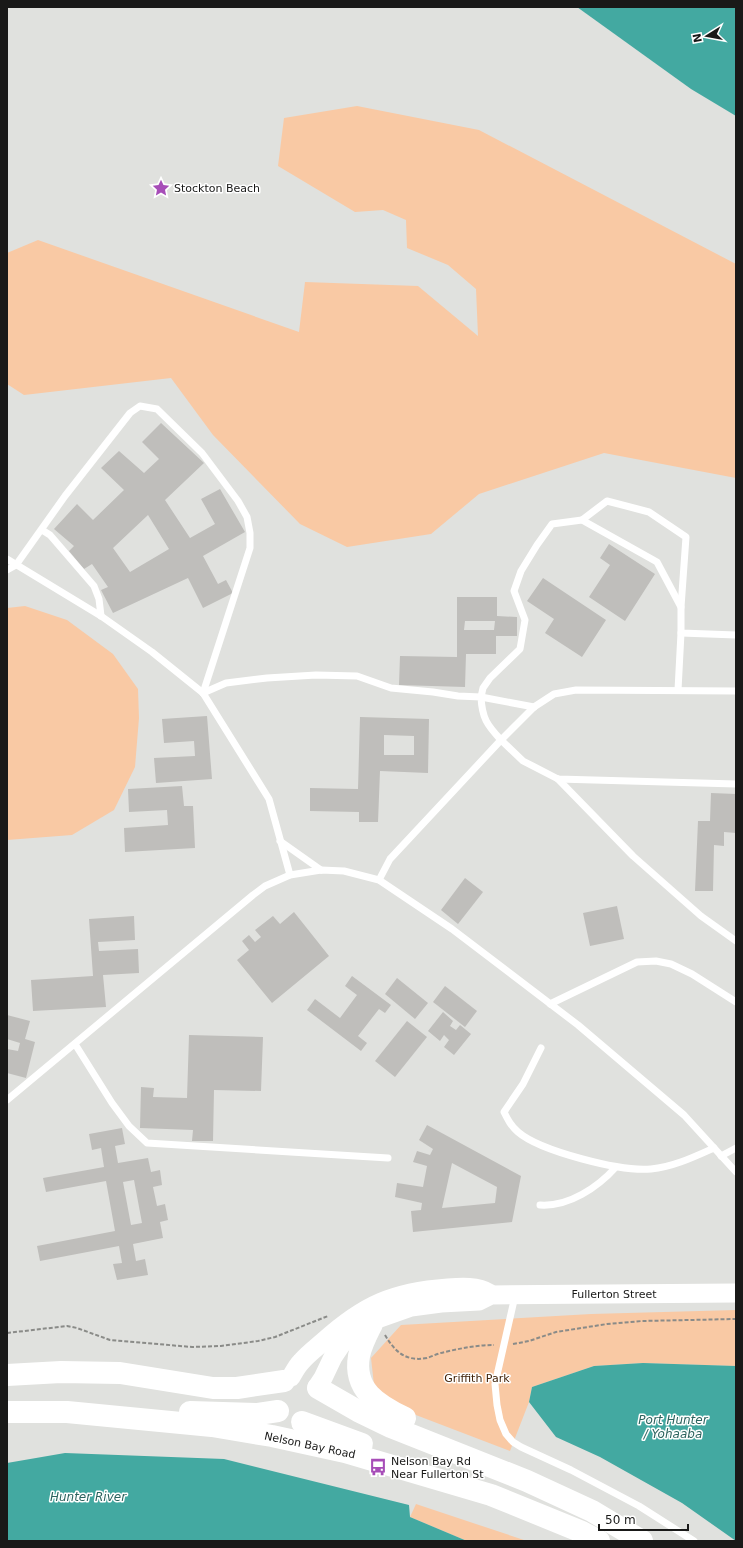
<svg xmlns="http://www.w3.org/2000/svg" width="743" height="1548" font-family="'DejaVu Sans',sans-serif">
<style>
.green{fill:#f9c9a4}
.water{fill:#43a9a1}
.building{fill:#bfbebb;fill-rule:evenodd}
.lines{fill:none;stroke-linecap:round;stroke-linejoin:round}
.path{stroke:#8a8b88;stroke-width:2;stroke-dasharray:4 2;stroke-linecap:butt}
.lane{stroke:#fff;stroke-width:7}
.secondary{stroke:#fff;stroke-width:19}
.primary{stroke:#fff;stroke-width:22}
.labels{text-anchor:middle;stroke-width:3;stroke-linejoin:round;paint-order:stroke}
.poi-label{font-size:11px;fill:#191918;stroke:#fff;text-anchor:start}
.street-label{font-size:11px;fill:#191918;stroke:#fff}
.park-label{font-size:11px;fill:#412309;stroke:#fff}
.water-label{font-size:12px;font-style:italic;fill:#2b635e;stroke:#fff}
</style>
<rect width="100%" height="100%" fill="#e0e1de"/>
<g class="green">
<polygon points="357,106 479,130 736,264 736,478 604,453 479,494 431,534 347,547 300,524 213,435 171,378 24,395 7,384 7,253 38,240 299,332 305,282 418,286 478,336 476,289 448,265 407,248 406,220 383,210 355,212 278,166 284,118"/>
<polygon points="25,606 67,620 113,654 138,689 139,718 135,767 114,810 72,835 7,840 7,608"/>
<polygon points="736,1310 736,1366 643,1363 594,1366 532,1387 529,1402 510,1451 395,1407 374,1385 371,1358 401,1325 591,1314"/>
<polygon points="416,1504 527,1541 467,1541 410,1517"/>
</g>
<g class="water">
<polygon points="577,7 736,7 736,116 691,89"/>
<polygon points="643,1363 736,1366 736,1541 682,1503 600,1457 556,1437 529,1402 532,1387 594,1366"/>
<polygon points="65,1453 224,1459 409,1505 410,1517 467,1541 7,1541 7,1463"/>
</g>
<g class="building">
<path d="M 161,423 L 204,463 L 165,500 L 190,538 L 215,524 L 201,499 L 220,489 L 245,532 L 203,556 L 218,584 L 226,580 L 233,593 L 203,608 L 188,578 L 113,613 L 101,590 L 108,587 L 92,564 L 84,569 L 69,551 L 74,546 L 54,529 L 77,504 L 93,520 L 124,490 L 101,468 L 119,451 L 144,473 L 159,459 L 142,442 ZM 148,515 L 169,549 L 130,572 L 113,548 Z"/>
<polygon points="609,544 655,574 625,621 589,597 610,565 600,558"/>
<polygon points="543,578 606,620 582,657 545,633 554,619 527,601"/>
<path d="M 457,597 L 497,597 L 497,616 L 517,617 L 517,636 L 496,636 L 496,654 L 466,654 L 465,687 L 399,685 L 400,656 L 457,657 ZM 465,621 L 495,621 L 494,630 L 464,630 Z"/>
<polygon points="207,716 212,779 156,783 154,758 195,756 194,741 164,743 162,719"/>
<path d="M 360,717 L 429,719 L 428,773 L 380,771 L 378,822 L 359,822 L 359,812 L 310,811 L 310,788 L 358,789 ZM 384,735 L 414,736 L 414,755 L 384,755 Z"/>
<polygon points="182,786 184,806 193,806 195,848 125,852 124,828 168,825 167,810 129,812 128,789"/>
<polygon points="711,793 736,794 736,833 724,832 724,846 714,845 713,891 695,891 698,821 710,821"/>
<polygon points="465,878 483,892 458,924 441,910"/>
<polygon points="617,906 624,939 590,946 583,913"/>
<polygon points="294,912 329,956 272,1003 237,960 249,950 242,941 249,935 255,942 261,937 255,930 273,916 280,924"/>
<polygon points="134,916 135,940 98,942 99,951 138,949 139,973 103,975 106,1007 33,1011 31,980 93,976 89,919"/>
<polygon points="352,976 391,1005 385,1013 379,1009 358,1036 367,1043 361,1051 307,1010 315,999 340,1018 357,995 345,986"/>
<polygon points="397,978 428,1003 415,1019 385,994"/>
<polygon points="445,986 477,1011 465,1027 433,1002"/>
<polygon points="443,1012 453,1021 450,1026 456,1030 460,1025 471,1034 454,1055 444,1047 449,1040 444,1035 440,1041 428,1031"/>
<polygon points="7,1015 30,1021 25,1039 35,1042 26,1078 7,1073 7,1049 18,1051 20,1043 7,1039"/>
<polygon points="407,1021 427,1037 395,1077 375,1061"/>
<polygon points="189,1035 263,1037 261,1091 214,1090 213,1141 192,1141 193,1130 140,1128 141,1087 154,1088 153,1097 187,1098"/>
<path d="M 427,1125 L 521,1176 L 512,1222 L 413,1232 L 411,1211 L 421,1210 L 422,1203 L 395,1197 L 397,1183 L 423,1187 L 427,1166 L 413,1162 L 417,1151 L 430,1155 L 433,1149 L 419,1140 ZM 452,1163 L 497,1187 L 495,1203 L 442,1208 Z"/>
<path d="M 122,1128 L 125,1144 L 115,1146 L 118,1163 L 148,1158 L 151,1172 L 160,1170 L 162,1185 L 153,1187 L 157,1206 L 165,1204 L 168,1220 L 160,1222 L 163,1238 L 133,1244 L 136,1261 L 145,1259 L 148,1275 L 117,1280 L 113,1264 L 122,1263 L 119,1246 L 40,1261 L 37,1246 L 115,1231 L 106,1181 L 46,1192 L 43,1178 L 104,1167 L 101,1148 L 92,1150 L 89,1134 ZM 134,1180 L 142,1223 L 131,1225 L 123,1182 Z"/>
</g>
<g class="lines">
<g class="path">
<polyline points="7,1333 67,1326 77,1328 110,1340 192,1347 221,1346 258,1341 275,1337 328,1316"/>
<path d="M 385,1335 C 395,1352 406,1362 427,1358 C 433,1356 439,1353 445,1352 C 462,1348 478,1345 494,1345"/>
<polyline points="513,1344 529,1341 556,1332 607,1324 642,1321 736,1319"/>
</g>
<g class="lane">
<polyline points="582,520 657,562 681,607 681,633 736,635"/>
<polyline points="42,530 50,535 94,586 99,599 101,616"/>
<polyline points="7,559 101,616 152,652 203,693 269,799 290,875"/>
<polyline points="7,570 16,565 65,496 130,413 140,406 157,409 202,453 238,501 247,517 250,533 250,548 203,693"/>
<polyline points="678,690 681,633"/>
<polyline points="736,691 576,690 554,694 534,707 501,740 523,761 558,779 736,784"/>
<path d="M 203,693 L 226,683 L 267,678 L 316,675 L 357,676 L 391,688 L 433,692 L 458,696 L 481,697 C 482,718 487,725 501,740 L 390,859 L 379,880"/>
<polyline points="534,707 481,697 483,688 490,678 520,649 525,620 514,591 521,571 537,545 552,524 582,520 607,501 649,512 686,537 681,607"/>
<polyline points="558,779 633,856 701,916 736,941"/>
<polyline points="280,841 321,870"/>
<polyline points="550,1004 637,962 656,961 671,964 692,974 736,1002"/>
<polyline points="75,1044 112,1103 129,1126 147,1143 388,1158"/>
<path d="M 541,1048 L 523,1084 L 504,1112 C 508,1120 511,1126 518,1132 C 540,1151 621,1172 651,1169 C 673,1167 694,1157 714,1148"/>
<polyline points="7,1100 253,895 265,886 290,875 321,870 344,871 379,880 452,929 578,1025 684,1115 736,1172"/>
<polyline points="721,1156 736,1148"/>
<path d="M 540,1205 C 569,1207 598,1187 616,1167"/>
<polyline points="515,1296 495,1384 497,1405 500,1420 506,1434 513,1442 521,1447 571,1470 639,1506 694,1541"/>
</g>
<g class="secondary">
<path d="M 291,1377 C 294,1372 297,1366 301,1362 C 308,1354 316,1348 324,1341 C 364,1305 393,1292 448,1288 C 461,1287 478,1286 489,1293"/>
<polyline points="317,1387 323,1378 333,1357 341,1345 351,1335 372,1324 377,1319 411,1307 441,1303 479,1301 491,1295 736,1293"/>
</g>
<g class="primary">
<path d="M 372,1324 C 367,1334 361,1345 359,1356 C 353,1390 378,1405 405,1418"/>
<polyline points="7,1375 61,1372 120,1373 213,1388 237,1388 284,1381"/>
<polyline points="318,1388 358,1411 391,1427 527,1481 592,1511 642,1541"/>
<polyline points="7,1412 67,1412 212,1426 272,1436 345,1452 491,1495 582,1532 599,1541"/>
<polyline points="190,1412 258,1414 278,1411"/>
<polyline points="302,1422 362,1444"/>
</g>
</g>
<defs>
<g id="sight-bare" transform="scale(1.38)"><path d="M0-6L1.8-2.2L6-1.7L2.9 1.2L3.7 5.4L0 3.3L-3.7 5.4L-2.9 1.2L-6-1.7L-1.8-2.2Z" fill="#a74db8" stroke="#fff" stroke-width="2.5" paint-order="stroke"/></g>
<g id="bus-bare" transform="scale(1.38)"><path d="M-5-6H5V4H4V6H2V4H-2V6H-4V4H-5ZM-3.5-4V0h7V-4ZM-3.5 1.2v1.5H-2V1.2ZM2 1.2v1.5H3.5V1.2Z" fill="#a74db8" stroke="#fff" stroke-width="2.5" paint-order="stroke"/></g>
</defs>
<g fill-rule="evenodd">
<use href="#sight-bare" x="161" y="188"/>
<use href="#bus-bare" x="378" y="1467"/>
</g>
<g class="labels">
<g class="poi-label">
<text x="174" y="192">Stockton Beach</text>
<text x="391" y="1465">Nelson Bay Rd<tspan x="391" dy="13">Near Fullerton St</tspan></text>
</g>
<g class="street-label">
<text x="614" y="1298">Fullerton Street</text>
<text transform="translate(310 1445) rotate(12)" y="4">Nelson Bay Road</text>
</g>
<g class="park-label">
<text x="477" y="1382">Griffith Park</text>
</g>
<g class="water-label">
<text x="673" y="1424">Port Hunter<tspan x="673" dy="14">/ Yohaaba</tspan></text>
<text x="88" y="1501">Hunter River</text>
</g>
</g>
<rect width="743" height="1548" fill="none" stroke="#191918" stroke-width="16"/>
<g transform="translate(707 36) rotate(259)" stroke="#ffffff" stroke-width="3" paint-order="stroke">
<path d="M0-3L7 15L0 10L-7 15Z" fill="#191918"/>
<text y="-6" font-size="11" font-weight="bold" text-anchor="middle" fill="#191918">N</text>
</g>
<path d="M599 1524v6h89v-6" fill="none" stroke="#191918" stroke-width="2"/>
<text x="605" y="1524" font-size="12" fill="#191918" stroke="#ffffff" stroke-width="3" paint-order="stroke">50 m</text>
</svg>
